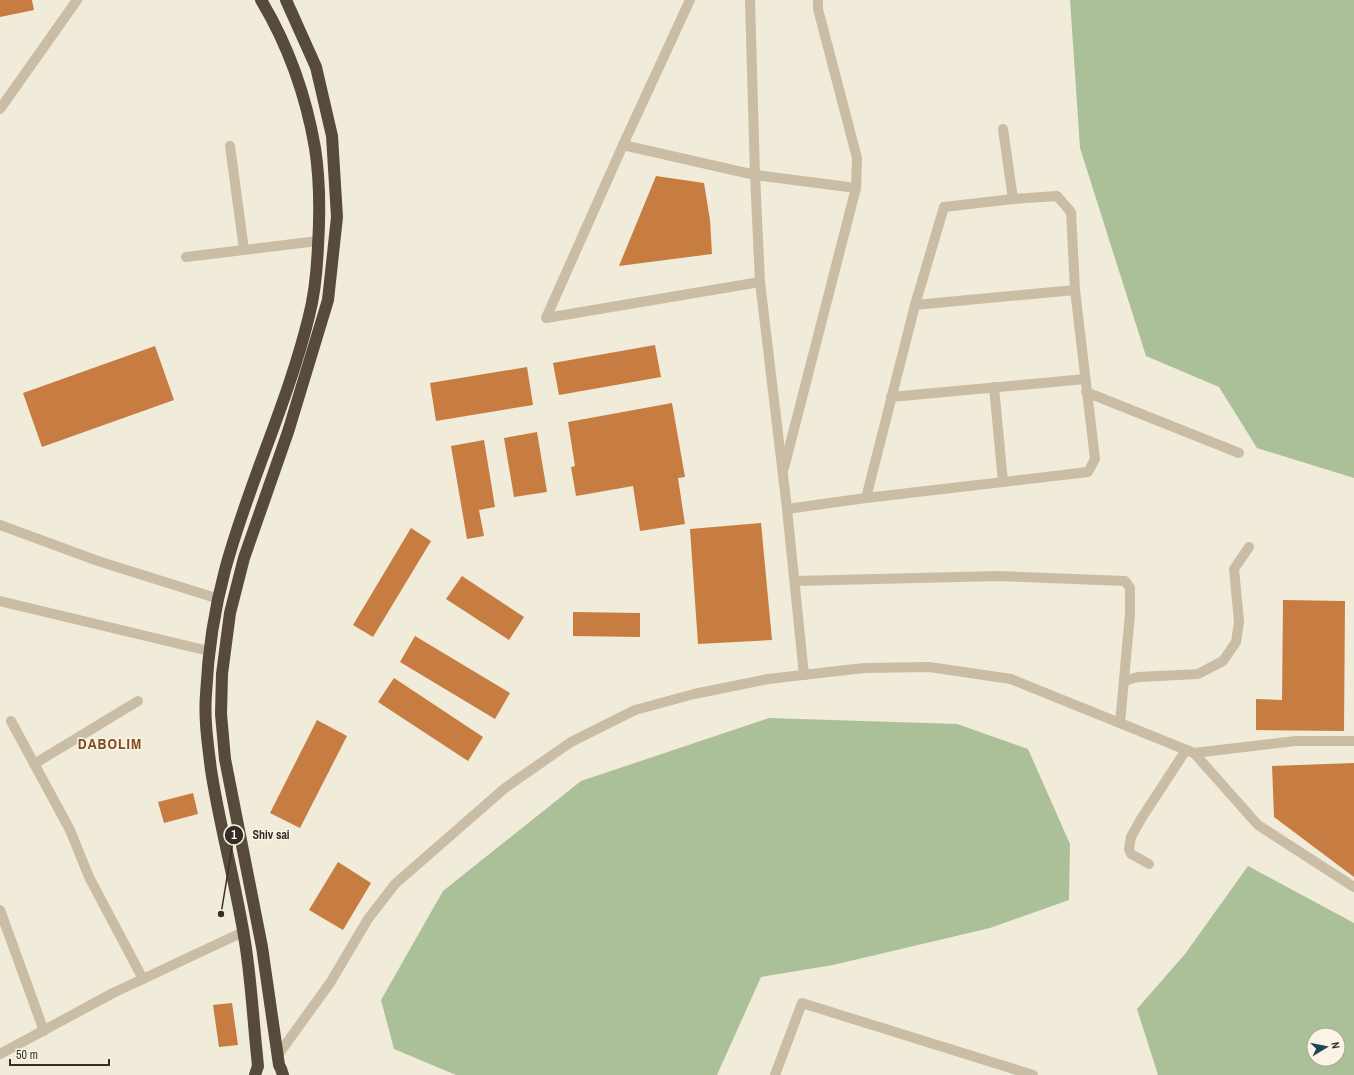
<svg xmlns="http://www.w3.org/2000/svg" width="1354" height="1075" font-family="'Archivo Narrow',sans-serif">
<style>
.green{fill:#abc099;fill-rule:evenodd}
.building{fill:#c77c41}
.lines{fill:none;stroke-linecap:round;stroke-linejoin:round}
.street{stroke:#c9bda5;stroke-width:10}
.highway{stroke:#564a3d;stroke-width:12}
.labels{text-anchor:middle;stroke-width:3;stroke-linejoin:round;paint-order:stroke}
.district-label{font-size:15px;font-weight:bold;letter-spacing:1px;fill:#844b1f;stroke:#f9f4e5}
.leader{fill:none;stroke:#352e26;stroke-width:1.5}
.callout-dot{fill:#352e26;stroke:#f9f4e5;stroke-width:1.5}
.mark-label{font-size:12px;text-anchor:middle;font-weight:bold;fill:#fff}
.callout-label{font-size:12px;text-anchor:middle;font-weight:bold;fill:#352e26;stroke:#f9f4e5;stroke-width:3;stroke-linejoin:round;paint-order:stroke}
</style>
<rect width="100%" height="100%" fill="#f1ebd9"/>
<g class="green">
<polygon points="1070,0 1354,0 1354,478 1257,448 1219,387 1146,356 1080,148"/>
<polygon points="769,718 957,724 1028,749 1070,844 1069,900 990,928 833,965 761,977 717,1075 456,1075 394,1049 381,1000 443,891 581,781"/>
<path d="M 1248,866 L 1354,923 L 1354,1075 L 1158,1075 L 1137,1009 L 1185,954 ZM 1314,1035 L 1338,1035 L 1338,1059 L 1314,1059 Z"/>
</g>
<g class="building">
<polygon points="0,0 32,0 34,10 0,17"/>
<polygon points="656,176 704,183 710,220 712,254 619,266"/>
<polygon points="655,345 661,377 559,395 553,363"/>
<polygon points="155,346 174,400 42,447 23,393"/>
<polygon points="527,367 533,405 436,421 430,383"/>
<polygon points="672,403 685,477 678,478 685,524 640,531 633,486 576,496 571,467 575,466 568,422"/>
<polygon points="537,432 547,492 514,497 504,438"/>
<polygon points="484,440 495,507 479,510 484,536 467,539 451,446"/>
<polygon points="761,523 772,640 698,644 690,529"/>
<polygon points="411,528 431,541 373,637 353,625"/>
<polygon points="462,576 524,617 509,640 446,599"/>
<polygon points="1283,600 1345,601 1344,731 1256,730 1256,699 1282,700"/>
<polygon points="573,612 640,613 640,637 573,636"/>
<polygon points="415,636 510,693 495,719 400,662"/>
<polygon points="394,678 483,737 468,761 378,702"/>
<polygon points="317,720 347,736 300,828 270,813"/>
<polygon points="1354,763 1354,877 1274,817 1272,766"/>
<polygon points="193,793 198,814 164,823 158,802"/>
<polygon points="338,862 371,883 343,930 309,910"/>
<polygon points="232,1003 238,1045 219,1047 213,1005"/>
</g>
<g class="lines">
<g class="street">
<polyline points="690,0 623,145 546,318 760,282"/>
<polyline points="750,0 755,175 760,282 787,509 804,675"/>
<polyline points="0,109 77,0"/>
<polyline points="1003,129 1013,199"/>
<polyline points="623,145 755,175 856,188"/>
<polyline points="230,146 244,250"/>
<polyline points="186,257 318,241"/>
<polyline points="915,305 1075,290"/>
<polyline points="994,387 1003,482"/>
<polyline points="1086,392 1239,453"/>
<polyline points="891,397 1085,379"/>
<polyline points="784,468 856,188 857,158 818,9 818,0"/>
<polyline points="787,509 866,498 1088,472 1095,459 1075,290 1071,212 1057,196 1013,199 944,207 915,305 866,498"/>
<polyline points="0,525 98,561 219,599"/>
<polyline points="795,581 999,576 1125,581 1130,588 1130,614 1120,723"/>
<polyline points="0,601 209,651"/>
<polyline points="1124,681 1138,677 1198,674 1223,661 1236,642 1239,622 1234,569 1249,547"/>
<polyline points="11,721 70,830 89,877 143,979"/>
<polyline points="1194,753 1258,825 1354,887"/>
<polyline points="34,764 138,701"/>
<polyline points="1149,864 1131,854 1129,849 1131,837 1141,819 1186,750"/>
<polyline points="0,910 44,1031"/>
<polyline points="0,1054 113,993 243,932"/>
<polyline points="278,1055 330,983 368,919 395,884 505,788 571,742 635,710 694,694 768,679 864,668 929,667 1011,679 1194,753 1296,741 1354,741"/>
<polyline points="775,1075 802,1003 1033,1075"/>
</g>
<g class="highway">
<path d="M 255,1075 L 258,1066 L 257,1056 C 253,1018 251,979 245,942 C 236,884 220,828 211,770 C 208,745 204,720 206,694 C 208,652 214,611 225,570 C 248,484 288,403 309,316 C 315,293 317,270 318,246 C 320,214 320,180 315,148 C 306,96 288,45 261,0"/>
<polyline points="283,1075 281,1069 279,1065 262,947 225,759 221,714 222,674 230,613 244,558 288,432 328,300 337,217 332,136 316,67 286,0"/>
</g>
</g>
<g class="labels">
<g class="district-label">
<text x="110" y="749">DABOLIM</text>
</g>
</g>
<path class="leader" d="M221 914L234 835"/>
<g class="callout-dot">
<circle cx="221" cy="914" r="4"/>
<circle cx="234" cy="835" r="10"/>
</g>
<g class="mark-label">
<text x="234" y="839">1</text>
</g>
<g class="callout-label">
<text x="271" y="839">Shiv sai</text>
</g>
<g transform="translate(1326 1047) rotate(80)"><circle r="19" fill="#f9f4e5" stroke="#aba599"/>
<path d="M0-3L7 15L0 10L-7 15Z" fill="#1c4756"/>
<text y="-6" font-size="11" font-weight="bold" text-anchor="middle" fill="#352e26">N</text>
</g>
<path d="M10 1059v6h99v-6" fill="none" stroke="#352e26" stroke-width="2"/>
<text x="16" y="1059" font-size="12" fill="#352e26" stroke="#f9f4e5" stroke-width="3" paint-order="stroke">50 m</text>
</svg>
